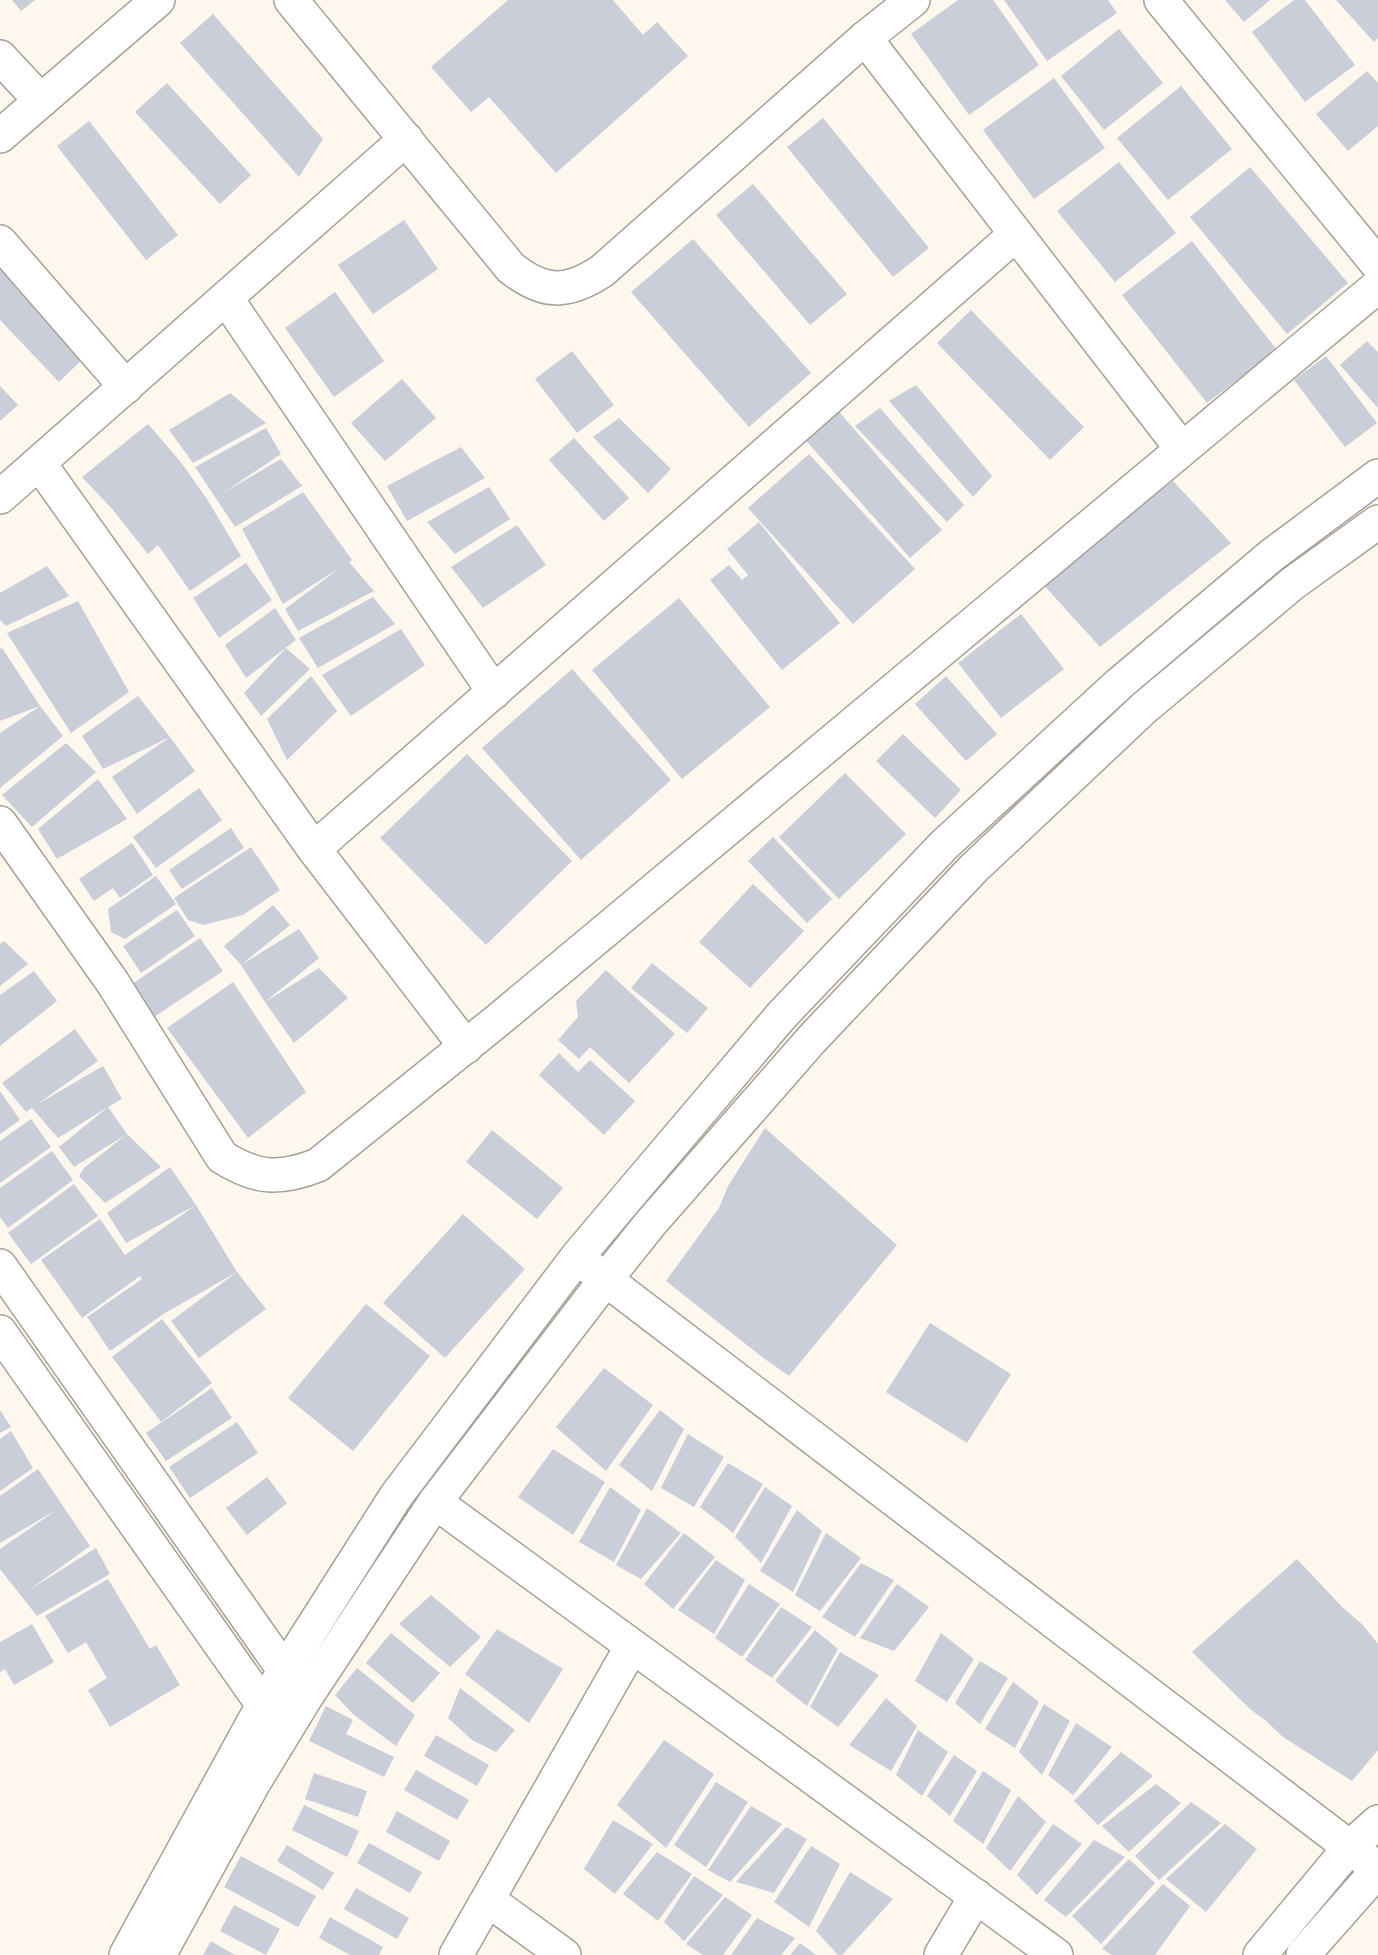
<svg xmlns="http://www.w3.org/2000/svg" width="1378" height="1955" font-family="Cabin,sans-serif">
<style>
.building{fill:#c9ced9}
.lines{fill:none;stroke-linecap:round;stroke-linejoin:round}
.minor-casing{stroke:#a7a096;stroke-width:36}
.minor{stroke:#fff;stroke-width:33}
</style>
<rect width="100%" height="100%" fill="#fef7ed"/>
<g class="building">
<polygon points="12,0 35,0 21,11"/>
<polygon points="508,0 613,0 643,35 657,22 688,56 556,173 489,97 471,112 431,67"/>
<polygon points="958,0 993,0 1039,65 969,115 911,34"/>
<polygon points="1004,0 1108,0 1117,13 1047,61"/>
<polygon points="1225,0 1270,0 1244,22"/>
<polygon points="1294,0 1305,0 1355,65 1305,102 1252,32"/>
<polygon points="1336,0 1378,0 1378,38 1374,42"/>
<polygon points="213,14 323,139 299,177 180,43"/>
<polygon points="1119,29 1163,83 1104,130 1061,76"/>
<polygon points="1367,71 1378,83 1378,126 1348,151 1316,114"/>
<polygon points="1054,78 1105,148 1034,199 983,130"/>
<polygon points="167,83 251,175 220,204 135,112"/>
<polygon points="1181,86 1232,149 1168,200 1117,138"/>
<polygon points="823,118 929,248 893,277 787,147"/>
<polygon points="89,121 178,235 146,260 57,146"/>
<polygon points="1119,162 1176,233 1115,282 1057,211"/>
<polygon points="1250,167 1348,283 1287,334 1190,217"/>
<polygon points="753,184 847,294 810,325 716,215"/>
<polygon points="404,220 438,269 373,314 338,265"/>
<polygon points="693,239 811,373 749,427 631,292"/>
<polygon points="1192,241 1277,350 1207,403 1122,295"/>
<polygon points="0,253 92,350 59,382 0,320"/>
<polygon points="335,292 384,361 334,397 285,328"/>
<polygon points="971,310 1084,427 1050,460 937,343"/>
<polygon points="1367,341 1378,352 1378,408 1340,365"/>
<polygon points="572,351 614,405 577,433 535,379"/>
<polygon points="1326,356 1377,423 1345,447 1294,380"/>
<polygon points="402,379 436,418 385,461 351,423"/>
<polygon points="916,385 992,476 973,497 889,401"/>
<polygon points="0,386 18,405 0,421"/>
<polygon points="230,393 266,423 193,463 169,430"/>
<polygon points="834,406 942,530 910,558 801,435"/>
<polygon points="880,408 964,505 947,522 855,426"/>
<polygon points="619,418 671,469 648,493 593,437"/>
<polygon points="148,424 180,461 207,499 241,556 190,591 158,545 148,554 113,510 82,477"/>
<polygon points="266,428 281,454 223,493 281,459 302,486 235,527 195,467"/>
<polygon points="574,438 629,498 604,521 549,460"/>
<polygon points="461,447 485,478 407,521 387,486"/>
<polygon points="809,454 915,569 853,624 748,508"/>
<polygon points="1173,481 1231,543 1100,647 1040,581"/>
<polygon points="489,487 510,519 455,554 427,522"/>
<polygon points="303,492 352,560 349,562 374,591 298,631 285,609 341,567 283,604 242,529"/>
<polygon points="759,522 840,623 782,670 710,580 729,565 742,580 748,575 727,549"/>
<polygon points="517,525 546,565 483,608 451,567"/>
<polygon points="246,563 272,600 219,638 193,598"/>
<polygon points="47,566 69,596 6,626 0,620 0,593"/>
<polygon points="373,597 395,624 318,668 299,638"/>
<polygon points="679,598 770,707 682,779 592,670"/>
<polygon points="78,601 129,692 71,733 7,633"/>
<polygon points="275,608 296,640 246,678 225,645"/>
<polygon points="1021,614 1064,669 1001,718 958,663"/>
<polygon points="401,629 425,665 351,716 322,675"/>
<polygon points="2,648 40,706 0,721 0,649"/>
<polygon points="286,648 310,669 261,716 244,693"/>
<polygon points="572,669 671,780 581,860 482,748"/>
<polygon points="311,676 337,711 287,760 267,719"/>
<polygon points="946,676 997,734 966,761 915,704"/>
<polygon points="138,696 170,737 103,769 82,736"/>
<polygon points="40,706 63,736 0,788 0,733"/>
<polygon points="903,734 961,790 935,818 876,761"/>
<polygon points="170,737 195,771 137,814 112,777"/>
<polygon points="66,743 96,772 32,827 2,795"/>
<polygon points="467,754 572,861 486,945 380,838"/>
<polygon points="845,773 906,834 839,899 779,837"/>
<polygon points="98,779 127,819 57,859 38,829"/>
<polygon points="199,788 222,820 156,868 133,837"/>
<polygon points="231,828 244,848 182,889 169,870"/>
<polygon points="773,837 832,899 807,923 748,861"/>
<polygon points="132,843 153,875 120,898 113,888 94,901 79,879"/>
<polygon points="251,847 280,890 243,915 203,925 188,920 174,898"/>
<polygon points="156,876 176,904 125,939 111,932 108,909"/>
<polygon points="753,884 804,931 750,988 699,942"/>
<polygon points="273,905 290,925 241,965 299,929 319,958 265,1002 241,965 224,946"/>
<polygon points="177,910 195,936 141,973 123,946"/>
<polygon points="200,938 223,971 154,1017 132,984"/>
<polygon points="4,941 28,964 0,986 0,944"/>
<polygon points="652,963 708,1008 687,1033 631,988"/>
<polygon points="319,968 348,998 294,1043 265,1002"/>
<polygon points="606,970 675,1034 629,1083 590,1047 579,1059 558,1040 578,1017 576,1001"/>
<polygon points="34,971 57,1001 0,1046 0,995"/>
<polygon points="233,982 306,1092 248,1138 167,1028"/>
<polygon points="75,1029 98,1061 36,1105 103,1066 122,1099 108,1107 127,1134 74,1167 59,1147 108,1107 58,1138 32,1108 26,1112 2,1083"/>
<polygon points="559,1053 578,1072 590,1060 635,1101 604,1135 539,1075"/>
<polygon points="0,1091 20,1120 0,1134"/>
<polygon points="31,1119 51,1147 0,1183 0,1141"/>
<polygon points="765,1128 897,1245 789,1376 762,1357 666,1281 719,1208 728,1186"/>
<polygon points="492,1130 563,1188 537,1219 466,1162"/>
<polygon points="127,1134 161,1167 105,1203 79,1176 84,1168"/>
<polygon points="52,1151 73,1180 8,1228 0,1217 0,1188"/>
<polygon points="170,1167 196,1205 237,1272 266,1309 199,1358 171,1321 237,1272 165,1313 110,1351 87,1317 142,1279 140,1276 82,1318 41,1260 100,1219 125,1255 196,1205 126,1243 107,1213"/>
<polygon points="74,1184 98,1216 31,1264 8,1233"/>
<polygon points="463,1214 525,1269 445,1358 383,1303"/>
<polygon points="366,1304 430,1356 353,1451 288,1398"/>
<polygon points="162,1319 212,1383 161,1422 112,1357"/>
<polygon points="930,1323 1011,1374 967,1443 886,1392"/>
<polygon points="604,1368 653,1405 606,1471 556,1427"/>
<polygon points="212,1388 232,1418 166,1461 146,1433"/>
<polygon points="0,1410 11,1427 0,1433"/>
<polygon points="660,1410 684,1429 652,1491 619,1465"/>
<polygon points="237,1422 258,1453 190,1498 169,1467"/>
<polygon points="11,1431 33,1468 0,1491 0,1439"/>
<polygon points="688,1434 724,1457 694,1507 661,1488"/>
<polygon points="553,1449 605,1482 573,1535 518,1497"/>
<polygon points="728,1463 763,1484 733,1533 700,1507"/>
<polygon points="38,1469 90,1546 29,1590 96,1548 110,1574 37,1616 0,1569 0,1549 58,1509 0,1543 0,1496"/>
<polygon points="267,1477 287,1503 247,1535 226,1508"/>
<polygon points="610,1487 641,1510 614,1562 579,1542"/>
<polygon points="765,1487 792,1506 761,1563 735,1537"/>
<polygon points="647,1508 681,1533 641,1579 616,1565"/>
<polygon points="797,1510 822,1531 793,1592 760,1571"/>
<polygon points="684,1533 715,1557 673,1609 644,1584"/>
<polygon points="826,1533 861,1558 820,1611 795,1595"/>
<polygon points="1297,1559 1343,1608 1363,1625 1378,1644 1378,1750 1352,1781 1283,1737 1265,1720 1251,1710 1192,1652"/>
<polygon points="716,1560 745,1580 714,1634 678,1610"/>
<polygon points="861,1563 894,1580 855,1637 822,1617"/>
<polygon points="108,1579 150,1649 156,1645 180,1685 110,1727 88,1690 107,1678 86,1642 68,1653 45,1616"/>
<polygon points="749,1584 780,1604 742,1657 715,1638"/>
<polygon points="897,1584 929,1607 894,1651 860,1638"/>
<polygon points="431,1595 481,1637 450,1667 399,1624"/>
<polygon points="781,1607 812,1627 772,1678 745,1660"/>
<polygon points="32,1624 54,1662 14,1685 5,1669 0,1672 0,1642"/>
<polygon points="497,1629 563,1669 529,1723 465,1674"/>
<polygon points="815,1630 838,1649 807,1706 775,1681"/>
<polygon points="391,1633 440,1673 413,1703 366,1663"/>
<polygon points="941,1633 974,1659 947,1702 915,1681"/>
<polygon points="840,1652 879,1675 838,1727 810,1707"/>
<polygon points="980,1661 1008,1678 980,1724 955,1703"/>
<polygon points="357,1668 415,1715 396,1746 354,1715 335,1695"/>
<polygon points="1013,1682 1039,1702 1015,1748 985,1729"/>
<polygon points="460,1688 515,1730 496,1752 472,1740 448,1718"/>
<polygon points="886,1698 917,1726 891,1771 849,1745"/>
<polygon points="1044,1704 1070,1721 1042,1775 1019,1752"/>
<polygon points="326,1706 353,1720 346,1734 394,1757 384,1777 309,1741"/>
<polygon points="1076,1723 1112,1747 1073,1795 1048,1775"/>
<polygon points="918,1730 948,1752 922,1796 896,1775"/>
<polygon points="436,1735 489,1765 477,1786 424,1756"/>
<polygon points="664,1740 714,1774 666,1848 617,1805"/>
<polygon points="1121,1752 1153,1776 1098,1825 1074,1801"/>
<polygon points="954,1755 977,1771 950,1816 927,1796"/>
<polygon points="416,1770 469,1800 457,1820 404,1790"/>
<polygon points="983,1771 1011,1790 983,1844 953,1821"/>
<polygon points="314,1773 367,1791 358,1817 305,1799"/>
<polygon points="716,1782 748,1802 706,1867 674,1845"/>
<polygon points="1156,1784 1181,1803 1129,1852 1102,1826"/>
<polygon points="1018,1796 1046,1822 1010,1871 986,1848"/>
<polygon points="1191,1802 1221,1823 1159,1880 1135,1856"/>
<polygon points="304,1805 359,1831 347,1857 292,1830"/>
<polygon points="751,1806 782,1824 730,1882 708,1870"/>
<polygon points="397,1811 450,1841 439,1861 386,1832"/>
<polygon points="613,1820 653,1844 615,1894 584,1869"/>
<polygon points="1053,1824 1082,1844 1037,1895 1017,1875"/>
<polygon points="1225,1824 1257,1849 1206,1912 1166,1879"/>
<polygon points="786,1827 807,1839 774,1893 736,1882"/>
<polygon points="1094,1840 1125,1857 1066,1917 1044,1900"/>
<polygon points="369,1843 422,1872 410,1893 357,1863"/>
<polygon points="287,1845 334,1873 323,1890 277,1861"/>
<polygon points="811,1846 840,1864 809,1927 774,1902"/>
<polygon points="657,1852 692,1874 658,1921 623,1894"/>
<polygon points="241,1856 316,1896 298,1927 224,1887"/>
<polygon points="1129,1859 1155,1883 1101,1944 1072,1916"/>
<polygon points="850,1872 893,1899 842,1955 838,1955 816,1931"/>
<polygon points="694,1876 723,1895 684,1941 664,1922"/>
<polygon points="1163,1884 1190,1906 1155,1955 1112,1955 1102,1949"/>
<polygon points="356,1888 409,1918 397,1939 344,1909"/>
<polygon points="725,1897 752,1915 723,1955 703,1955 686,1944"/>
<polygon points="234,1905 280,1929 266,1955 220,1931"/>
<polygon points="330,1917 383,1947 379,1955 350,1955 319,1938"/>
<polygon points="757,1918 795,1938 781,1955 731,1955"/>
<polygon points="211,1941 235,1955 203,1955"/>
<polygon points="800,1943 816,1955 790,1955"/>
</g>
<g class="lines">
<g class="minor-casing">
<g id="minor">
<path d="M 291,0 L 511,268 C 544,294 567,294 602,271 L 865,38 L 913,0"/>
<polyline points="1161,0 1378,265"/>
<polyline points="865,38 1182,449"/>
<polyline points="0,57 41,101"/>
<polyline points="0,136 158,0"/>
<polyline points="0,242 126,387"/>
<polyline points="226,298 494,692"/>
<polyline points="39,463 314,849 466,1047"/>
<polyline points="0,497 406,139"/>
<path d="M 0,823 L 113,983 L 222,1157 C 257,1179 280,1180 318,1165 L 497,1021 L 1378,286"/>
<polyline points="314,849 1016,234"/>
<polyline points="0,1266 284,1670 297,1687"/>
<polyline points="588,1266 1378,1869"/>
<polyline points="0,1332 263,1705 275,1719"/>
<polyline points="435,1502 1056,1955"/>
<polyline points="488,1900 564,1955"/>
<polyline points="126,1955 263,1705 396,1496 577,1257 625,1200 782,1015 944,845 1119,684 1272,555 1378,476"/>
<polyline points="159,1955 253,1784 306,1697 435,1502 606,1279 650,1224 812,1039 974,868 1144,708 1292,584 1378,522"/>
<polyline points="456,1955 632,1646"/>
<polyline points="941,1955 976,1896"/>
<polyline points="1260,1955 1350,1847 1378,1822"/>
<polyline points="1303,1955 1378,1870"/>
</g>
</g>
<use href="#minor" class="minor"/>
</g>
</svg>
